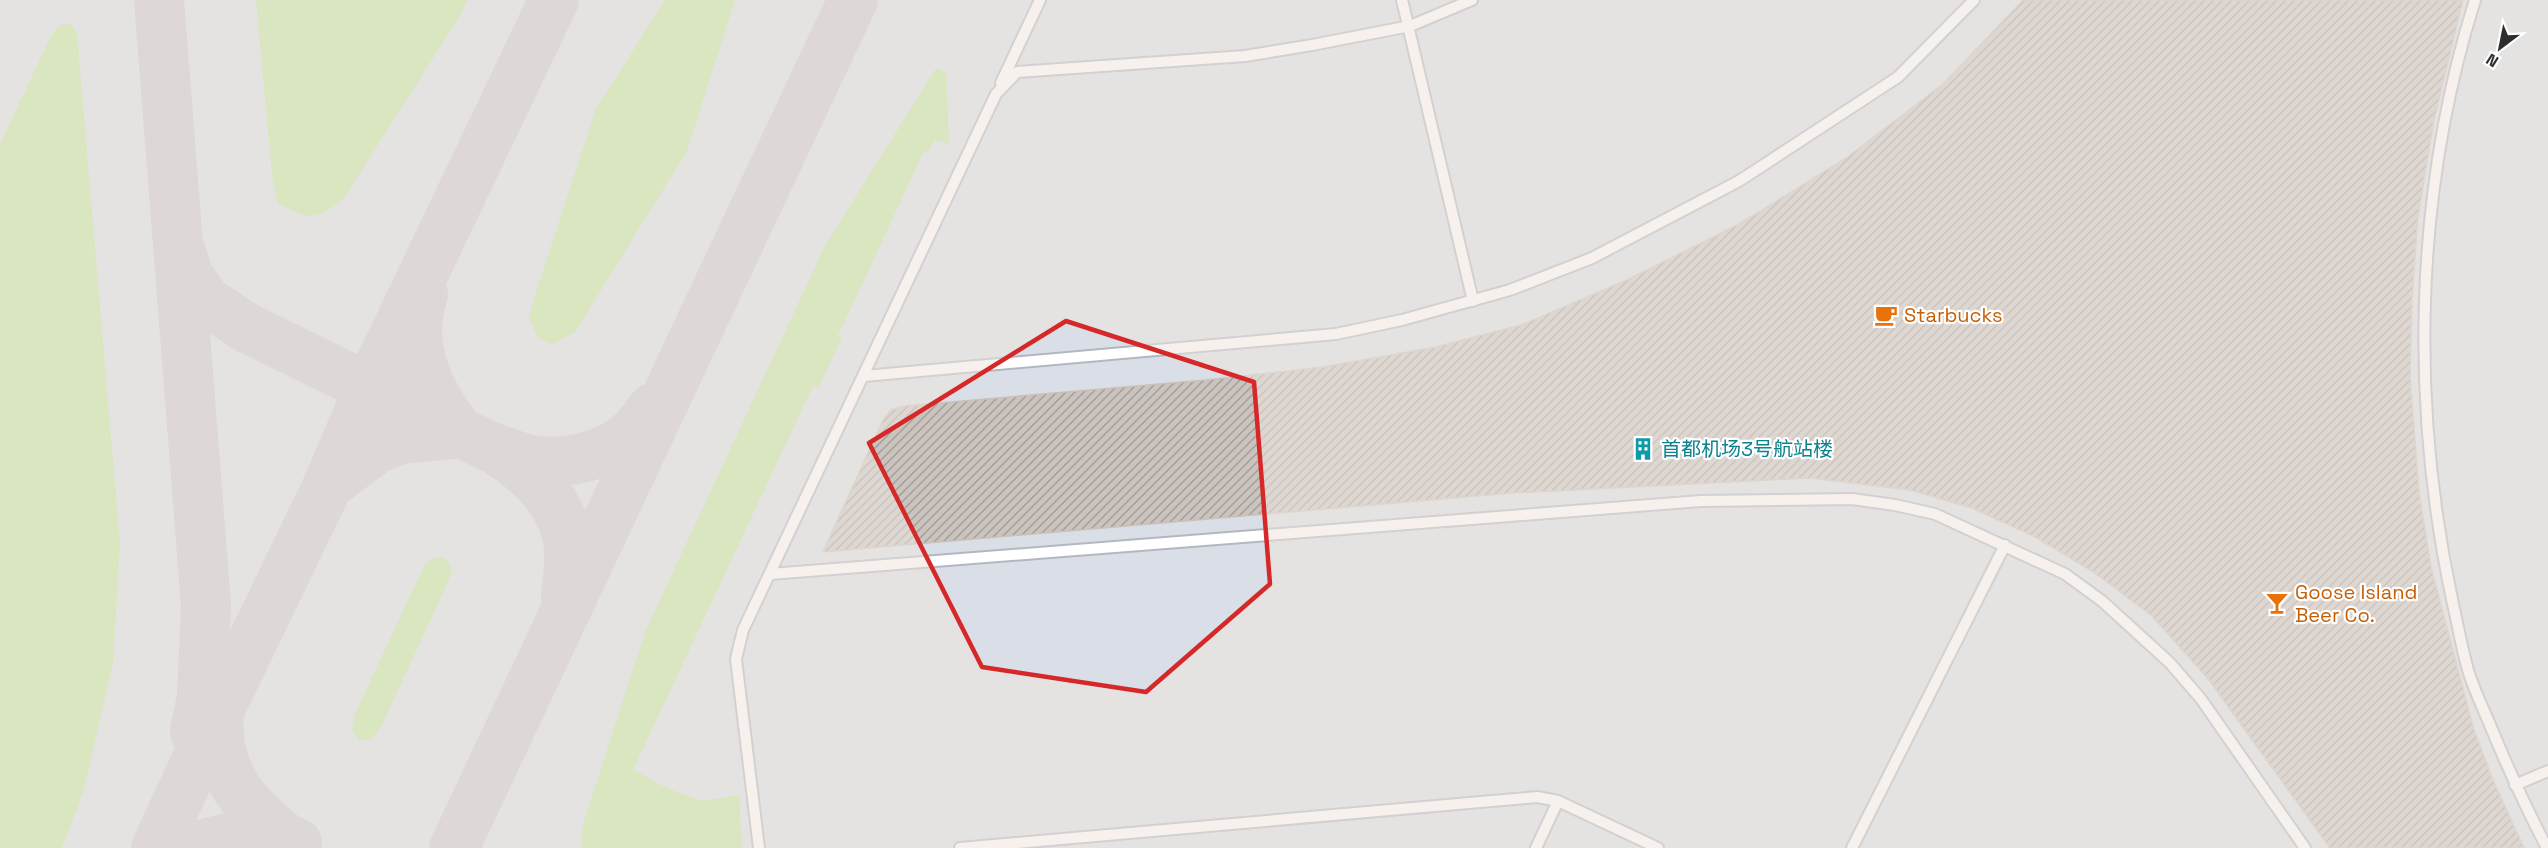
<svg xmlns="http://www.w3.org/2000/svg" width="2548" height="848" font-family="'Space Grotesk','Noto Sans SC',sans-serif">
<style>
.airport{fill:#dadee7}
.grass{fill:#bfe69b}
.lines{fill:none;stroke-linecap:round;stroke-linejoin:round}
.taxiway{stroke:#c8c7cb;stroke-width:50}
.building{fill:url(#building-hatch);stroke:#cac2b8;stroke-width:1.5}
.service-casing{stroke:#b3b7c1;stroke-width:14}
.service{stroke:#fff;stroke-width:10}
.marked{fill:none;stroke:#d62828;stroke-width:4.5;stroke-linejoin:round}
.labels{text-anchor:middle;stroke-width:4.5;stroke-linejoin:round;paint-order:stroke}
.food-label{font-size:20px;fill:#c56008;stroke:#fff;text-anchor:start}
.culture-label{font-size:20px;fill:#0d838f;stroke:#fff;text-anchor:start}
</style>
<defs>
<pattern id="building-hatch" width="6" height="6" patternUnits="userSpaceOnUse" patternTransform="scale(1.5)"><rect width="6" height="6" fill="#cac3be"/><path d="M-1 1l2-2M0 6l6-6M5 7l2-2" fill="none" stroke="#a49f9b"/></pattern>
</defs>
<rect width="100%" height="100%" fill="#efe6df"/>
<rect class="airport" x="0" y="0" width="2548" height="848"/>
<g class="grass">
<path d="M 256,0 L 467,0 L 461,14 L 344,198 C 315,221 310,221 278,203 L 273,184 Z"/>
<polygon points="665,0 735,0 687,151 575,332 553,344 538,338 529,317 532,304 596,109"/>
<polygon points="71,24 77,33 120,543 113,663 84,789 62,848 0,848 0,144 51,36 61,25"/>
<polygon points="938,68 946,73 949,144 935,140 928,152 924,151 838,336 842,338 818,388 813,386 633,770 669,789 702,801 739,795 742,848 581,848 583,824 645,632 825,246 934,71"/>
<polygon points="436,556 448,560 452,571 447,584 381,727 371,739 359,740 352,729 354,716 424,566"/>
</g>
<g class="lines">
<g class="taxiway">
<polyline points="159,0 206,605 202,697 195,732"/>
<path d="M 181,252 L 188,275 L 206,301 L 247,328 L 488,446 C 500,450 512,455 523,458 C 558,468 606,457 632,433 C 640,426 646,416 653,408"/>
<path d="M 499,452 C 530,471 562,502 568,541 C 571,559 568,577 566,596"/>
<path d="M 328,485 L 376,449 L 399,439 L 460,433 C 428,392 406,346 423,294"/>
<path d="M 218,706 C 219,719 218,732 220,744 C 226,786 252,810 282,835"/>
<polyline points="156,848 219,711 328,485 369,388 554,0"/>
<path d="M 190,848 C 224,838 263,826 297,843"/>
<polyline points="454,848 853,0"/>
</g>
</g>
<polygon class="building" points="2023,0 2463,0 2434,120 2418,216 2412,299 2410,377 2419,492 2431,567 2474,730 2493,780 2524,848 2330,848 2209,680 2152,616 2092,571 2035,537 1972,508 1910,490 1810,478 1512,493 823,552 883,420 891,410 904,406 1206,380 1323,367 1436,347 1521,325 1627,280 1741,223 1846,158 1943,84"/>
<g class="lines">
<g class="service-casing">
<g id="service">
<polyline points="1402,0 1473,301"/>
<path d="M 2475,0 C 2414,194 2410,405 2453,604 C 2458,626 2462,649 2468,670 C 2473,687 2481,704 2488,720 C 2506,764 2525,806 2547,848"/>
<polyline points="1001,83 1040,0"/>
<polyline points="864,376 1336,334 1402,320 1510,290 1592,258 1739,181 1898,77 1974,0"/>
<polyline points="770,574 1701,501 1852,499 1895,505 1935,514 2065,574 2102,601 2170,663 2201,699 2305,848"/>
<polyline points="2515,785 2548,771"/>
<polyline points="759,848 736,659 743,630 996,94 1017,72 1245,56 1312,45 1410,26 1472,0"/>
<polyline points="960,848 1537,797 1558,801 1658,848"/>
<polyline points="1536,848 1558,801"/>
<polyline points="1852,848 2005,545"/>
</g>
</g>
<use href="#service" class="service"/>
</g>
<path d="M0 0H2548V848H0ZM 1066,321 L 1254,382 L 1270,584 L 1146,692 L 982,667 L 869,443 Z" fill="#efe6df" fill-opacity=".55" fill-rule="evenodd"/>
<path class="marked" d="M 1066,321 L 1254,382 L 1270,584 L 1146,692 L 982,667 L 869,443 Z"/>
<defs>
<g id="cafe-bare" transform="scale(1.8)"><path d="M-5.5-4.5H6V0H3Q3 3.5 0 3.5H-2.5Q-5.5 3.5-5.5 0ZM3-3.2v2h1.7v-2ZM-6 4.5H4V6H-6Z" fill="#e8710a" stroke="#fff" stroke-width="2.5" paint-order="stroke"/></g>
<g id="building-bare" transform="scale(1.8)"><path d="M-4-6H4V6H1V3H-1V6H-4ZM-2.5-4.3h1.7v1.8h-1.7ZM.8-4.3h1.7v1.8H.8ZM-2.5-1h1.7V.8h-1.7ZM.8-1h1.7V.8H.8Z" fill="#0f9aa8" stroke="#fff" stroke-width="2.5" paint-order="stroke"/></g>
<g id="bar-bare" transform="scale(1.8)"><path d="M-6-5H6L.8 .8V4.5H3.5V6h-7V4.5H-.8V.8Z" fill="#e8710a" stroke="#fff" stroke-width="2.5" paint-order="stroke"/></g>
</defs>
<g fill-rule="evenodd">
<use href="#cafe-bare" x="1886" y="315"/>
<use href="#building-bare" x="1643" y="449"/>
<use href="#bar-bare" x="2277" y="603"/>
</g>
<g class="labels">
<g class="food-label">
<text x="1904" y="322">Starbucks</text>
<text x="2295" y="599">Goose Island<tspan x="2295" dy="23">Beer Co.</tspan></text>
</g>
<g class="culture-label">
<text x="1661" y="456">首都机场3号航站楼</text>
</g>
</g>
<g transform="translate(2500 48) rotate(212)" stroke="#ffffff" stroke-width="4.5" paint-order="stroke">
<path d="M0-4.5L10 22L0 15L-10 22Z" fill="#2d2d2d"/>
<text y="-9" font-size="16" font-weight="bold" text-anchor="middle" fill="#2d2d2d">N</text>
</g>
</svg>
